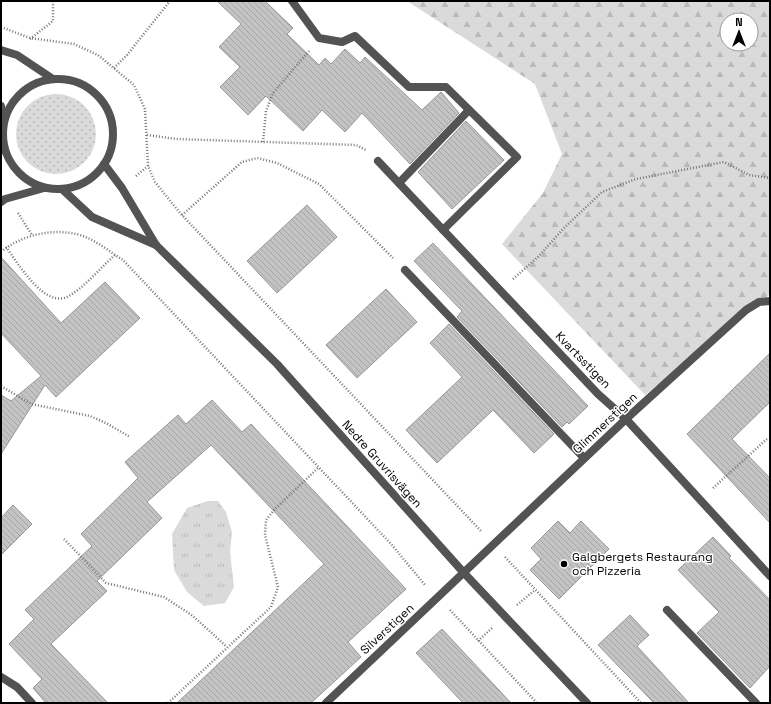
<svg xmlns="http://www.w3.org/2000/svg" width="771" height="704" font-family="'Space Grotesk',sans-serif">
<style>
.grass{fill:url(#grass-dots)}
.forest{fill:url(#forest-firs);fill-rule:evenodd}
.park{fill:url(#park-tufts)}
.building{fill:url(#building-back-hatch);stroke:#979797}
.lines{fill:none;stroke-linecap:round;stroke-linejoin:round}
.path{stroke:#757575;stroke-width:2.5;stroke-dasharray:1 2;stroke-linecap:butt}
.service{stroke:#535353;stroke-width:8}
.minor{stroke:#535353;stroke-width:8}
.tertiary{stroke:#535353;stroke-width:8}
.poi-dot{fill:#000;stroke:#fff;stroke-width:1.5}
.labels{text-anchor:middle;stroke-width:3;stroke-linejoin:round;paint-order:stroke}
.street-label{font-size:12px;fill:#000;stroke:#fff}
.poi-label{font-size:12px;fill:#000;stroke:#fff;text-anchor:start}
</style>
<defs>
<pattern id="grass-dots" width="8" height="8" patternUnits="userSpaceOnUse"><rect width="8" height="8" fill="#dadada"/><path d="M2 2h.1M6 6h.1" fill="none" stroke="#b9b9b9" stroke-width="1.8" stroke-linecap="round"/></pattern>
<pattern id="forest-firs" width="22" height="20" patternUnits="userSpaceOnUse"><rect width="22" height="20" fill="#dadada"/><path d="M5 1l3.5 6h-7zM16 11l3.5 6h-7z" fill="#b9b9b9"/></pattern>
<pattern id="park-tufts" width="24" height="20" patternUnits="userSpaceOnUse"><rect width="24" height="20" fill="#dadada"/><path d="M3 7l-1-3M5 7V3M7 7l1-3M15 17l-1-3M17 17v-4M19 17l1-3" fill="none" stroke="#b9b9b9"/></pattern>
<pattern id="building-back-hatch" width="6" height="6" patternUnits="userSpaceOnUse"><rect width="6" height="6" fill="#c3c3c3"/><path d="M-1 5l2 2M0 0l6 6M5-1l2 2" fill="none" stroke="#a6a6a6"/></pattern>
</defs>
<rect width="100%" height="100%" fill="#fff"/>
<circle class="grass" cx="56" cy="134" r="40"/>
<path class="forest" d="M 407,1 L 770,1 L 770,294 L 645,395 L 502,244 L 543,193 L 562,154 L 535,84 ZM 727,20 L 751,20 L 751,44 L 727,44 Z"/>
<polygon class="park" points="208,501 218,501 226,512 232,532 230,552 234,587 225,603 204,606 187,592 174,570 172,534 187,508"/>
<g class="building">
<polygon points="217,1 265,1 293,28 287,34 319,65 325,58 331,64 345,49 360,63 365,57 422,110 441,92 459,113 410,164 362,113 345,132 322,110 303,131 266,96 248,115 220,87 240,67 219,47 241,24"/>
<polygon points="466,121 504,160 452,209 418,172"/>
<polygon points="307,205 337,237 277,293 247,261"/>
<polygon points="433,243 588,406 569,424 567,422 562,427 457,317 462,311 414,261"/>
<polygon points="1,257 61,323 105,282 140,318 56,397 45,385 1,454 1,395 11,401 41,376 1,333"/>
<polygon points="386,289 417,322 357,378 326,345"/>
<polygon points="449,324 554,434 534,453 493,410 437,463 406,430 462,377 430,343"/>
<polygon points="770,353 770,402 732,439 770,478 770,523 687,434"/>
<polygon points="212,400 242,432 251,424 406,589 348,642 361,657 311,703 177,703 324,564 211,445 147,502 162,518 97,581 107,591 51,644 108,703 46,703 33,688 42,679 9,644 34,619 25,610 92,546 81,534 138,478 125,462 178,415 186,424"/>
<polygon points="13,505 32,524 1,555 1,518"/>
<polygon points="558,521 570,533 581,521 609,549 559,599 530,570 541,559 531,548"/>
<polygon points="713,537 731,556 729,558 770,600 770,666 750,688 697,633 719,612 678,570"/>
<polygon points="630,615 649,635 637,646 689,703 654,703 598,645"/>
<polygon points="442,629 511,703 463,703 416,653"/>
</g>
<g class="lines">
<g class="path">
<polyline points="1,27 30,38 74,44 98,55 134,85 145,109 148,166 155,182 180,213 481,531"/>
<polyline points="30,39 53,21 53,1"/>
<polyline points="114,68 127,55 170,1"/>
<polyline points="147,135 177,139 356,145 366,150"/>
<polyline points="263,142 266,111 273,93 309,51"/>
<polyline points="136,176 148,166"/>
<polyline points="18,213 32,235"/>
<polyline points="182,215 242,162 257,158 277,163 319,184 393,258"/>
<path d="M 6,247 C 18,263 45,310 69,296 C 86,286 100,268 115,255"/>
<path d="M 1,252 C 22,234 57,227 83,236 C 97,241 110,252 123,260 L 392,545 L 425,585"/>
<polyline points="513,279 538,257 564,228 602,192 636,179 724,162 749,175 770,178"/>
<polyline points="1,386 31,404 90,416 106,423 130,437"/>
<polyline points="713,488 767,439"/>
<polyline points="64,539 106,583 164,597 193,616 227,647"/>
<polyline points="505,557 641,703"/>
<polyline points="517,605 535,590"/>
<polyline points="450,610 537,703"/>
<polyline points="478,641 493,627"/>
<polyline points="168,703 271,607 278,587 265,535 266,520 275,509 319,467"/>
</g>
<g class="service">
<polyline points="292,1 319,38 342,42 355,36 409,87 446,87 517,157 443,230"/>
<polyline points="399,183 469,110"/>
<polyline points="405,270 584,458"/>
<polyline points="667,610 756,703"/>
</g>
<g class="minor">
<polyline points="1,150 4,147"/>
<polyline points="378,161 598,394 626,419 770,576"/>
<polyline points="1,202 5,199 44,188"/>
<polyline points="1,677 17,687 32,703"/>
<polyline points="326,703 626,419 746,310 759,302 770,301"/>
</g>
<g class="tertiary">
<polyline points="1,50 17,55 53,79"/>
<circle cx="58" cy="134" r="55"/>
<polyline points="1,106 3,121"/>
<polyline points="104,164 122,188 156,245 277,364 464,573 587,703"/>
<polyline points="62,189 92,217 156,245"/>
</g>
</g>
<circle class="poi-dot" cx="564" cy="564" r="4"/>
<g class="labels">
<g class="street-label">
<text transform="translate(583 360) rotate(46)" y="4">Kvartsstigen</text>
<text transform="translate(605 423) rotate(-43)" y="4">Glimmerstigen</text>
<text transform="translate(382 464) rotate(48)" y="4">Nedre Gruvrisvägen</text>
<text transform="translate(387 629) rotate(-43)" y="4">Silverstigen</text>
</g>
<g class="poi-label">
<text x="572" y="561">Galgbergets Restaurang<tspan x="572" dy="14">och Pizzeria</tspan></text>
</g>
</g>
<rect width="771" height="704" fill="none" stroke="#000000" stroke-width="4"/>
<g transform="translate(739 32)"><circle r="19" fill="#ffffff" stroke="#999999"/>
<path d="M0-3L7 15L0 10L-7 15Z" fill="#000000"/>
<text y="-6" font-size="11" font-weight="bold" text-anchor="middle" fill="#000000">N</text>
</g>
</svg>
